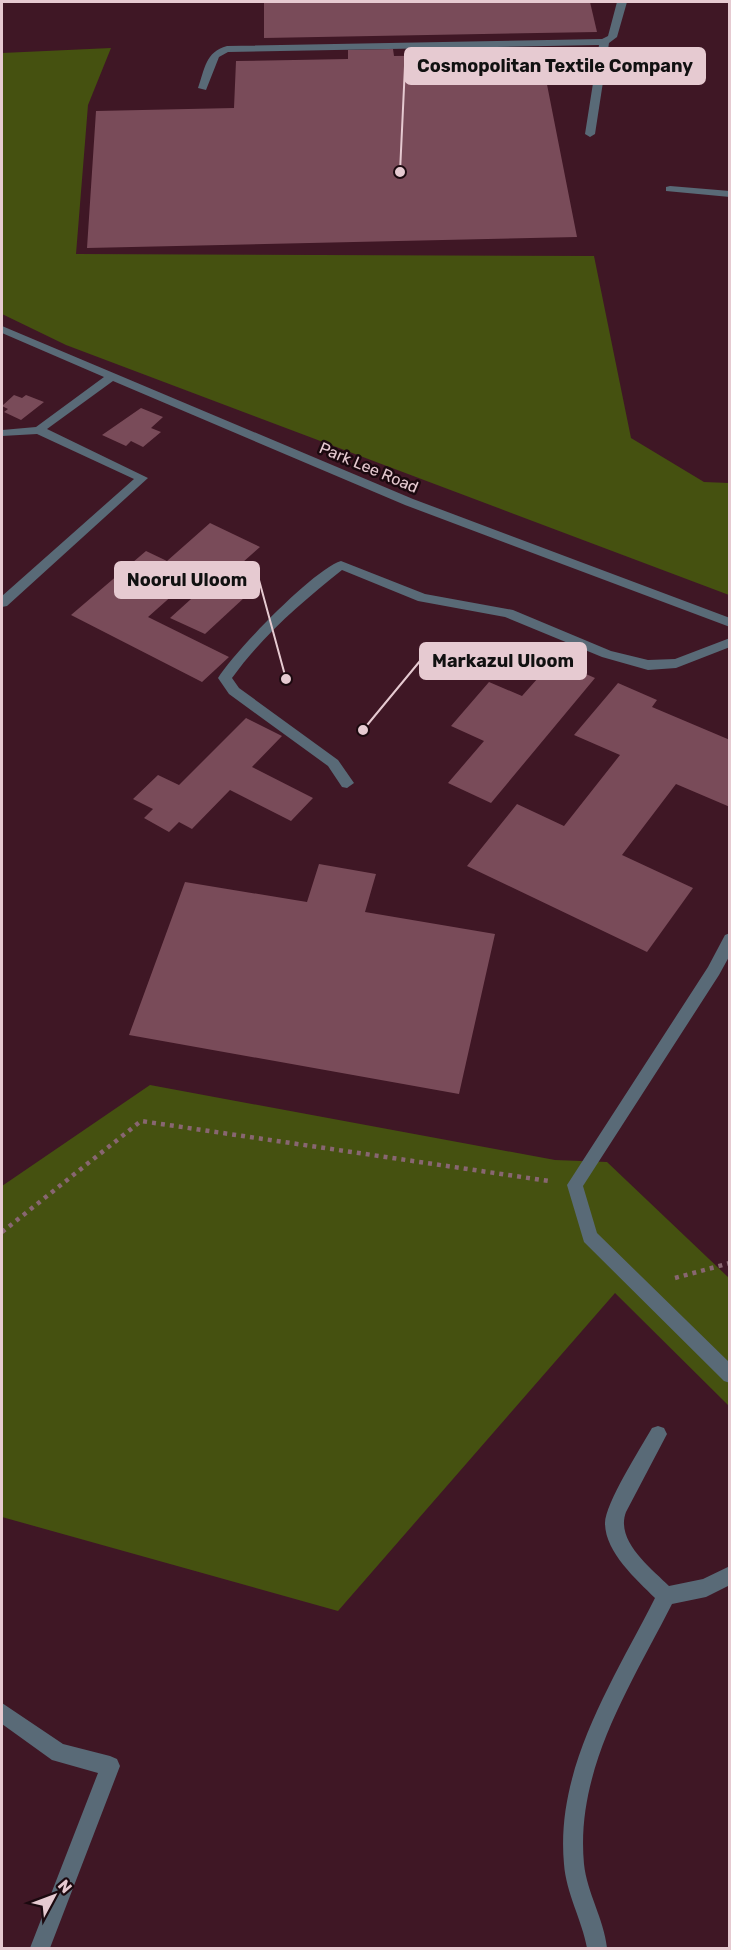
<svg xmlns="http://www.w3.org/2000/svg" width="731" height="1950" font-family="Rubik,sans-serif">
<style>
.green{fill:#455110}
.building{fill:#794b59}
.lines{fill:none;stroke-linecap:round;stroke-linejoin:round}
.path{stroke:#886671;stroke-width:4.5;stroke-dasharray:4 5;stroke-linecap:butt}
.minor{fill:#596a77;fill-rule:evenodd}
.labels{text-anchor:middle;stroke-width:5;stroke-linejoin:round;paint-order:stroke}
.street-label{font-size:16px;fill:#e6cad1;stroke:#1b090f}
.leader{fill:none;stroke:#e6cad1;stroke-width:2}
.callout-dot{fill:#e6cad1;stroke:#1b090f;stroke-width:2}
.callout{fill:#e6cad1;stroke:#e6cad1;stroke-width:2}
.callout-label{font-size:18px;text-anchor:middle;font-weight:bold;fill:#111}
</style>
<rect width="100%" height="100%" fill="#3f1725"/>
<g class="green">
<polygon points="111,48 88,105 76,254 594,256 631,438 704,482 729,483 729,595 66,345 2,314 2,53"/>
<polygon points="150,1085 555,1160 607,1162 729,1278 729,1406 615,1293 338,1611 2,1517 2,1186"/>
</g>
<g class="building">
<polygon points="264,2 590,2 597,32 264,38"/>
<polygon points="393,49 394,56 541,54 577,237 87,248 96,111 234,108 236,61 348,59 348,50"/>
<polygon points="14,395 22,398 26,395 44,402 21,420 4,412 8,409 2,406"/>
<polygon points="141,408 163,417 151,428 161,432 143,447 131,441 126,446 102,435"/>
<polygon points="210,523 260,547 224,579 213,574 203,583 192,578 148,617 229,657 202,682 71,615 146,551 167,561"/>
<polygon points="211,581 245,597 205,634 170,618"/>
<polygon points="554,660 595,678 491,803 448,783 484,741 451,726 489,682 522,696"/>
<polygon points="618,683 657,700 652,707 730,740 730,807 676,784 622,855 693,888 647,952 467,866 517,804 564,826 620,755 574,735"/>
<polygon points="246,718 282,736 252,767 313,798 291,821 230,790 192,829 179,822 169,832 144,818 153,809 133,799 158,775 179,785"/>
<polygon points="319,864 376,874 365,912 495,934 459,1094 129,1035 185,882 307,902"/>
</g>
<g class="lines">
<g class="path">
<polyline points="2,1232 141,1121 549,1181"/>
<polyline points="675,1278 730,1263"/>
</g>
<g class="minor">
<path d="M 617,2 L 627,2 L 617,37 L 609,43 L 595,134 L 590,137 L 585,134 L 599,45 L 228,52 L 219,57 L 206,90 L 198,88 C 205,69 205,52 227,46 L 602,39 L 608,36 Z"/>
<polygon points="670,186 730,191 730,197 666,191 666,187"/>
<polygon points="2,326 413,499 730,618 730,627 405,505 113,381 47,429 148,478 7,606 2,607 2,596 134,479 37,434 2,436 2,430 36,427 104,377 2,333"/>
<path d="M 341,561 L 425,594 L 513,610 L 611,651 L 648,660 L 675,659 L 730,638 L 730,647 L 676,668 L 648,670 L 602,657 L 505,617 L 418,601 L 342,570 C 302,602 262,636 232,678 L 239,688 L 338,760 L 354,783 L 347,788 L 342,787 L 328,766 L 229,694 L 218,678 C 234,652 314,569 341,561 Z"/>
<polygon points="730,933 730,955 719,975 583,1186 597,1233 730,1363 730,1383 724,1381 584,1242 567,1185 708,967 725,935"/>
<path d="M 658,1426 L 664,1428 L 667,1434 L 626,1512 C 615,1541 651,1568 669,1586 L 703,1579 L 730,1566 L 730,1585 L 706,1597 L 672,1604 C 631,1685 575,1769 584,1864 C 587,1893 604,1919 607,1948 L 587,1948 C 582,1920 566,1893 564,1864 C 555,1768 613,1681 655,1598 C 636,1579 605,1552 605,1523 C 605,1504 641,1447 652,1428 Z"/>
<polygon points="2,1703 63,1744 110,1756 117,1759 120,1766 50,1948 30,1948 98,1773 52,1760 2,1724"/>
</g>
</g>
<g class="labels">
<g class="street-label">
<text transform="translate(369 467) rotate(23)" y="6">Park Lee Road</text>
</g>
</g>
<path class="leader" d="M400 172L405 66M286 679L259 580M363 730L420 661"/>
<g class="callout-dot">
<circle cx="400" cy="172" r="6"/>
<circle cx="286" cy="679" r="6"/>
<circle cx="363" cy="730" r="6"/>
</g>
<g class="callout">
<rect x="405" y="48" width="300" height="36" rx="6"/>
<rect x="115" y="562" width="144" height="36" rx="6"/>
<rect x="420" y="643" width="166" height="36" rx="6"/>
</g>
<g class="callout-label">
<text x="555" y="72">Cosmopolitan Textile Company</text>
<text x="187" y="586">Noorul Uloom</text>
<text x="503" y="667">Markazul Uloom</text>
</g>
<rect width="731" height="1950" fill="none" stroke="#e6cad1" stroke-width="6"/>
<g transform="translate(54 1896) rotate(49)" stroke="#1b090f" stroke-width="4.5" paint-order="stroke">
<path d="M0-4.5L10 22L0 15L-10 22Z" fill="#e6cad1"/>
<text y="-9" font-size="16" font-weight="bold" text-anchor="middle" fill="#e6cad1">N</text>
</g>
</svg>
